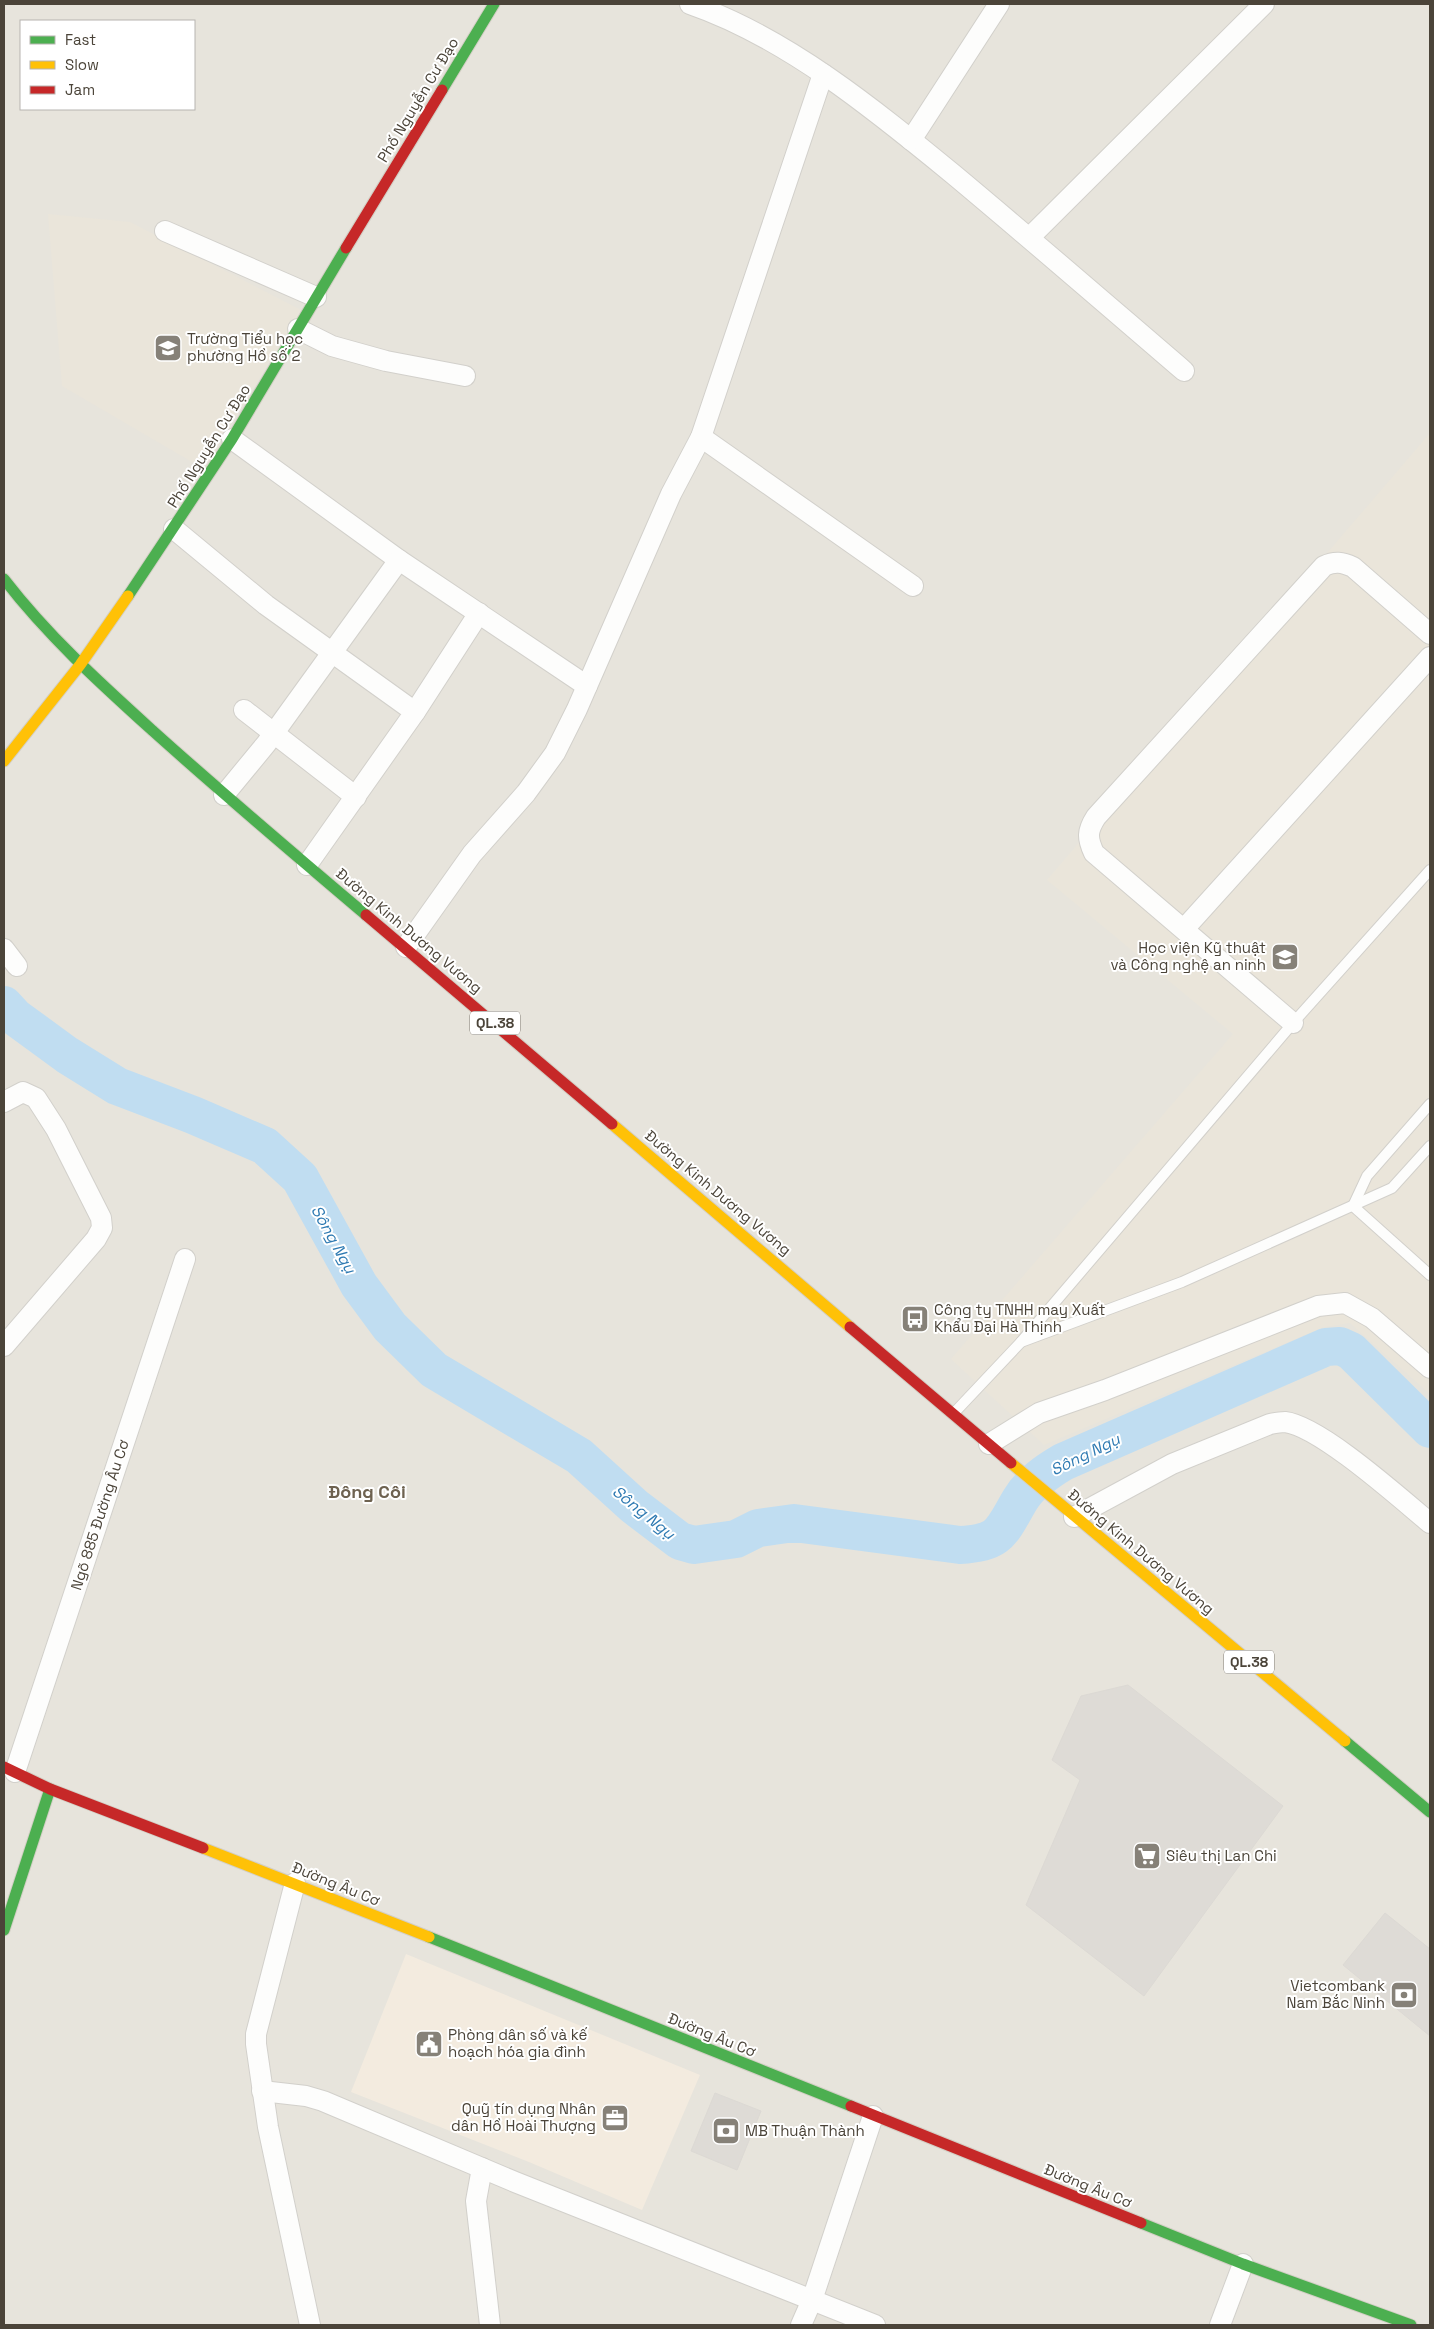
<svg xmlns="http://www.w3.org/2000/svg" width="1434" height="2329" font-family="'Space Grotesk',sans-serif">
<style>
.residential{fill:#e7e4dc;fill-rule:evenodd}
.commercial{fill:#f3ebdf}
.education{fill:#eae5da}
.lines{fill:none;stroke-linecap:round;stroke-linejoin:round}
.river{stroke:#c0ddf1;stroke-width:38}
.building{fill:#dedbd6;stroke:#dcd9d4}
.lane-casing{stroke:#d2d0cb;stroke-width:12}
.street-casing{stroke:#d2d0cb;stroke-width:22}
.fast-casing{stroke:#d3cfc5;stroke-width:13}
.slow-casing{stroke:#d3cfc5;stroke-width:13}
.jam-casing{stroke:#d3cfc5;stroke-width:13}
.lane{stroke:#fdfdfc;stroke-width:10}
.street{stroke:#fdfdfc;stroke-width:20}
.fast{stroke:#4caf50;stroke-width:11}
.slow{stroke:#ffc107;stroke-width:11}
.jam{stroke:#c62828;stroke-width:11}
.labels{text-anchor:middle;stroke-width:4;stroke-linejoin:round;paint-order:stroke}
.shield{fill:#fff;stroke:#817c74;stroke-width:1}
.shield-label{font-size:14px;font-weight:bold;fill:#4b4439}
.street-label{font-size:15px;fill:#4b4439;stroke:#fff}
.poi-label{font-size:15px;fill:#4b4439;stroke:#fff;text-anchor:start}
.water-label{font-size:16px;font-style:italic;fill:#2e7ab2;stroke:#fff}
.quarter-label{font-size:18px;font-weight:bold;fill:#6e6250;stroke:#fff}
</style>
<rect width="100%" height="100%" fill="#f4f2ee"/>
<path class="residential" d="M 4,4 L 1430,4 L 1430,2325 L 4,2325 ZM 21,21 L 194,21 L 194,109 L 21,109 Z"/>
<polygon class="commercial" points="406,1954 700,2075 642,2210 529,2162 351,2092"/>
<g class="education">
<polygon points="48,214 130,222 301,310 204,469 62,386"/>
<polygon points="1430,433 1430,1394 1350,1323 1324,1327 1044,1445 951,1359 1233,1034 1047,880"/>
</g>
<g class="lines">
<path class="river" d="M 4,1005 L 15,1017 L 67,1055 L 117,1086 L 193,1115 L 265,1146 L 300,1178 L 359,1285 L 390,1327 L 434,1370 L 579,1456 L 634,1506 L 680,1541 L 694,1545 L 736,1539 L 758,1528 L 794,1523 L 960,1545 C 1001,1543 1001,1532 1020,1500 C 1030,1483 1046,1472 1063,1462 L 1326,1347 L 1340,1346 L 1351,1351 L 1430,1429"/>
</g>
<g class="building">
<polygon points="1128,1685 1283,1806 1144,1996 1026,1905 1080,1780 1052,1760 1081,1696"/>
<polygon points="1385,1913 1430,1949 1430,2036 1343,1965"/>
<polygon points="715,2093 761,2111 737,2170 691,2151"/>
</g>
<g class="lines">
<g class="lane-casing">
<g id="lane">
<polyline points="1430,1104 1367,1176 1353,1206 1430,1275"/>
<polyline points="1021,1342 1293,1023 1430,870"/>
<polyline points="954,1413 1021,1342 1182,1282 1392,1188 1430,1146"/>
</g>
</g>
<g class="street-casing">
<g id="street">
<path d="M 690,4 C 786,37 875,110 953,174 C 1031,239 1107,305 1184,371"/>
<polyline points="911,140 999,4"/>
<polyline points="165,231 316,297"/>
<polyline points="1030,237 1264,4"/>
<polyline points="298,329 332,346 386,361 465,376"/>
<polyline points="701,437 913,586"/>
<polyline points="232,439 399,560 587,686"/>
<polyline points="174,529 266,605 415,712 307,865"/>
<polyline points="244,710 356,797"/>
<polyline points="415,712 479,613"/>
<polyline points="224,795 266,744 399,560"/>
<polyline points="1184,929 1430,657"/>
<polyline points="406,947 472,854 526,793 555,753 577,709 671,494 701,437 823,74"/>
<polyline points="4,949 17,966"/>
<path d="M 1293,1023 L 1094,853 C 1087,838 1087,831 1096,817 L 1324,566 C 1335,561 1342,562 1353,567 L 1430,634"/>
<polyline points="4,1102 23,1092 36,1098 56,1129 101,1218 102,1228 96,1239 4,1346"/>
<polyline points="989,1444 1039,1413 1105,1390 1318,1306 1345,1303 1372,1318 1430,1368"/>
<path d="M 1074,1517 L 1172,1464 L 1270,1424 C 1275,1423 1281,1422 1285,1422 C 1320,1426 1401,1499 1430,1523"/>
<polyline points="15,1772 185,1259"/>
<polyline points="295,1883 256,2034 256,2044 268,2127 310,2325"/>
<polyline points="262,2091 306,2096 323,2101 515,2182 875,2325"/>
<polyline points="482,2168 476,2201 490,2325"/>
<polyline points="801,2325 812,2300 873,2116"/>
<polyline points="1220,2325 1243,2264"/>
</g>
</g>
<g class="fast-casing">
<g id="fast">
<polyline points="442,90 494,4"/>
<path d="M 4,579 C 48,636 100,683 153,731 C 223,794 294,854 366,915"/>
<polyline points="128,596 232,439 346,248"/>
<polyline points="1345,1741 1430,1812"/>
<polyline points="4,1930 50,1789"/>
<polyline points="429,1937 851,2106"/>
<polyline points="1141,2223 1243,2264 1411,2325"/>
</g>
</g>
<g class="slow-casing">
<g id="slow">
<polyline points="4,761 80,665 128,596"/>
<polyline points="612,1124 850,1327"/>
<polyline points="1011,1463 1345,1741"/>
<polyline points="203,1848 429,1937"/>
</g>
</g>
<g class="jam-casing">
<g id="jam">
<polyline points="346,248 442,90"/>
<polyline points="366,915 612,1124"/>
<polyline points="850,1327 1011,1463"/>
<polyline points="4,1767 50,1789 203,1848"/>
<polyline points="851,2106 1141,2223"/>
</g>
</g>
<use href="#lane" class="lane"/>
<use href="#street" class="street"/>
<use href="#fast" class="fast"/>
<use href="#slow" class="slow"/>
<use href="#jam" class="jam"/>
</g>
<defs>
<g id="school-square" transform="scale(1.4375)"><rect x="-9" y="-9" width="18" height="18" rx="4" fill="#868178" stroke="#fff"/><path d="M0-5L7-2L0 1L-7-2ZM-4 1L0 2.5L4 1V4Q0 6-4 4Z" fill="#fff"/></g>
<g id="university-square" transform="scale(1.4375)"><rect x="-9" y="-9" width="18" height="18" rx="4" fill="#868178" stroke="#fff"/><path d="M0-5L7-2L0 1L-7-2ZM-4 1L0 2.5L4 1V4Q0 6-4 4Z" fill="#fff"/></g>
<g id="bus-square" transform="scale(1.4375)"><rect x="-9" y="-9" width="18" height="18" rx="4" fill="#868178" stroke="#fff"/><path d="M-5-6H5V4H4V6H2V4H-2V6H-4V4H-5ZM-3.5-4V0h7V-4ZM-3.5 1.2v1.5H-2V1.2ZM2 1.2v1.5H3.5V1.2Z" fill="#fff"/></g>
<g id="supermarket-square" transform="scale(1.4375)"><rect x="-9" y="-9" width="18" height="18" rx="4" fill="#868178" stroke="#fff"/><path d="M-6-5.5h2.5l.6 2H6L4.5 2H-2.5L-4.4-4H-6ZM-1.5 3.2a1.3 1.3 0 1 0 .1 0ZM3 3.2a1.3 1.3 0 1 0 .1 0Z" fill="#fff"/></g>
<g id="bank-square" transform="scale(1.4375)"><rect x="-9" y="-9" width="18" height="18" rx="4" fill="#868178" stroke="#fff"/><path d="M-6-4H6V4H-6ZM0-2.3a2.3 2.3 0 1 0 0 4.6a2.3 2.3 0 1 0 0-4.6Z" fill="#fff"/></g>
<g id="civic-square" transform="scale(1.4375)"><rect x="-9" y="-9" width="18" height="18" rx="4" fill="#868178" stroke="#fff"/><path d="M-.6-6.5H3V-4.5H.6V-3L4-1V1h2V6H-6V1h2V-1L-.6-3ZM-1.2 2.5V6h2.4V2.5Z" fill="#fff"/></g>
<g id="office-square" transform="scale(1.4375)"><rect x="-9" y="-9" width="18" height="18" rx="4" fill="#868178" stroke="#fff"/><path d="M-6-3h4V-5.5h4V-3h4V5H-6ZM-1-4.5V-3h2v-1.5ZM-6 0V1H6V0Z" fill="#fff"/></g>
</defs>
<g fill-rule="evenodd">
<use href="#school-square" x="168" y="348"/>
<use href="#university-square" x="1285" y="957"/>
<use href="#bus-square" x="915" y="1319"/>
<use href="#supermarket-square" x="1147" y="1856"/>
<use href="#bank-square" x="1404" y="1995"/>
<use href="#civic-square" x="429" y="2044"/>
<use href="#office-square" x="615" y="2118"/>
<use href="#bank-square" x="726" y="2131"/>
</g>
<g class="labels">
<g class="shield">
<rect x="470" y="1011.5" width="50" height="23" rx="4"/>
<rect x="1224" y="1650.5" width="50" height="23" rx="4"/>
</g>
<g class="shield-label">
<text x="495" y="1028">QL.38</text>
<text x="1249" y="1667">QL.38</text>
</g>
<g class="street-label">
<text transform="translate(418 100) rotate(-59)" y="5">Phố Nguyễn Cư Đạo</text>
<text transform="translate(209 446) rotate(-58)" y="5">Phố Nguyễn Cư Đạo</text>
<text transform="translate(409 931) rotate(40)" y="5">Đường Kinh Dương Vương</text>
<text transform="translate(718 1193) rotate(40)" y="5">Đường Kinh Dương Vương</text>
<text transform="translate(100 1515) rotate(-72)" y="5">Ngõ 885 Đường Âu Cơ</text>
<text transform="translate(1141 1552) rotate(40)" y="5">Đường Kinh Dương Vương</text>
<text transform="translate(336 1884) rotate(22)" y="5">Đường Âu Cơ</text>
<text transform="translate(712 2035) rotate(22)" y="5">Đường Âu Cơ</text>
<text transform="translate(1088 2186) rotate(22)" y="5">Đường Âu Cơ</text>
</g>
<g class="poi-label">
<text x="187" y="344">Trường Tiểu học<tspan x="187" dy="17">phường Hồ số 2</tspan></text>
<text x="1266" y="953" text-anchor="end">Học viện Kỹ thuật<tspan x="1266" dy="17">và Công nghệ an ninh</tspan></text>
<text x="934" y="1315">Công ty TNHH may Xuất<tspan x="934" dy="17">Khẩu Đại Hà Thịnh</tspan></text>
<text x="1166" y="1861">Siêu thị Lan Chi</text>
<text x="1385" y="1991" text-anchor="end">Vietcombank<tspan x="1385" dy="17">Nam Bắc Ninh</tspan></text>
<text x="448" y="2040">Phòng dân số và kế<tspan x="448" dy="17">hoạch hóa gia đình</tspan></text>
<text x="596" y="2114" text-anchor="end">Quỹ tín dụng Nhân<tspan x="596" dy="17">dân Hồ Hoài Thượng</tspan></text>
<text x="745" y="2136">MB Thuận Thành</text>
</g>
<g class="water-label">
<text transform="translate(334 1239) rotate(61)" y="6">Sông Ngụ</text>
<text transform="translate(1085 1454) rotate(-26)" y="6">Sông Ngụ</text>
<text transform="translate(644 1512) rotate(39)" y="6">Sông Ngụ</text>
</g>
<g class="quarter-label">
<text x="367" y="1498">Đông Côi</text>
</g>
</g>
<rect width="1434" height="2329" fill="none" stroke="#4b4439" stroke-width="10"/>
<rect x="20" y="20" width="175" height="90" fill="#ffffff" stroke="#b7b4b0"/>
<rect x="30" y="36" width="25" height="8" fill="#4caf50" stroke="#b7b4b0"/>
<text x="65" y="45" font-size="15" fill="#4b4439">Fast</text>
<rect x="30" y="61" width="25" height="8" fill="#ffc107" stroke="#b7b4b0"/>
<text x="65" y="70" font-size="15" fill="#4b4439">Slow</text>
<rect x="30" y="86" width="25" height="8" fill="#c62828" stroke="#b7b4b0"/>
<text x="65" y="95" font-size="15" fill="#4b4439">Jam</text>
</svg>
